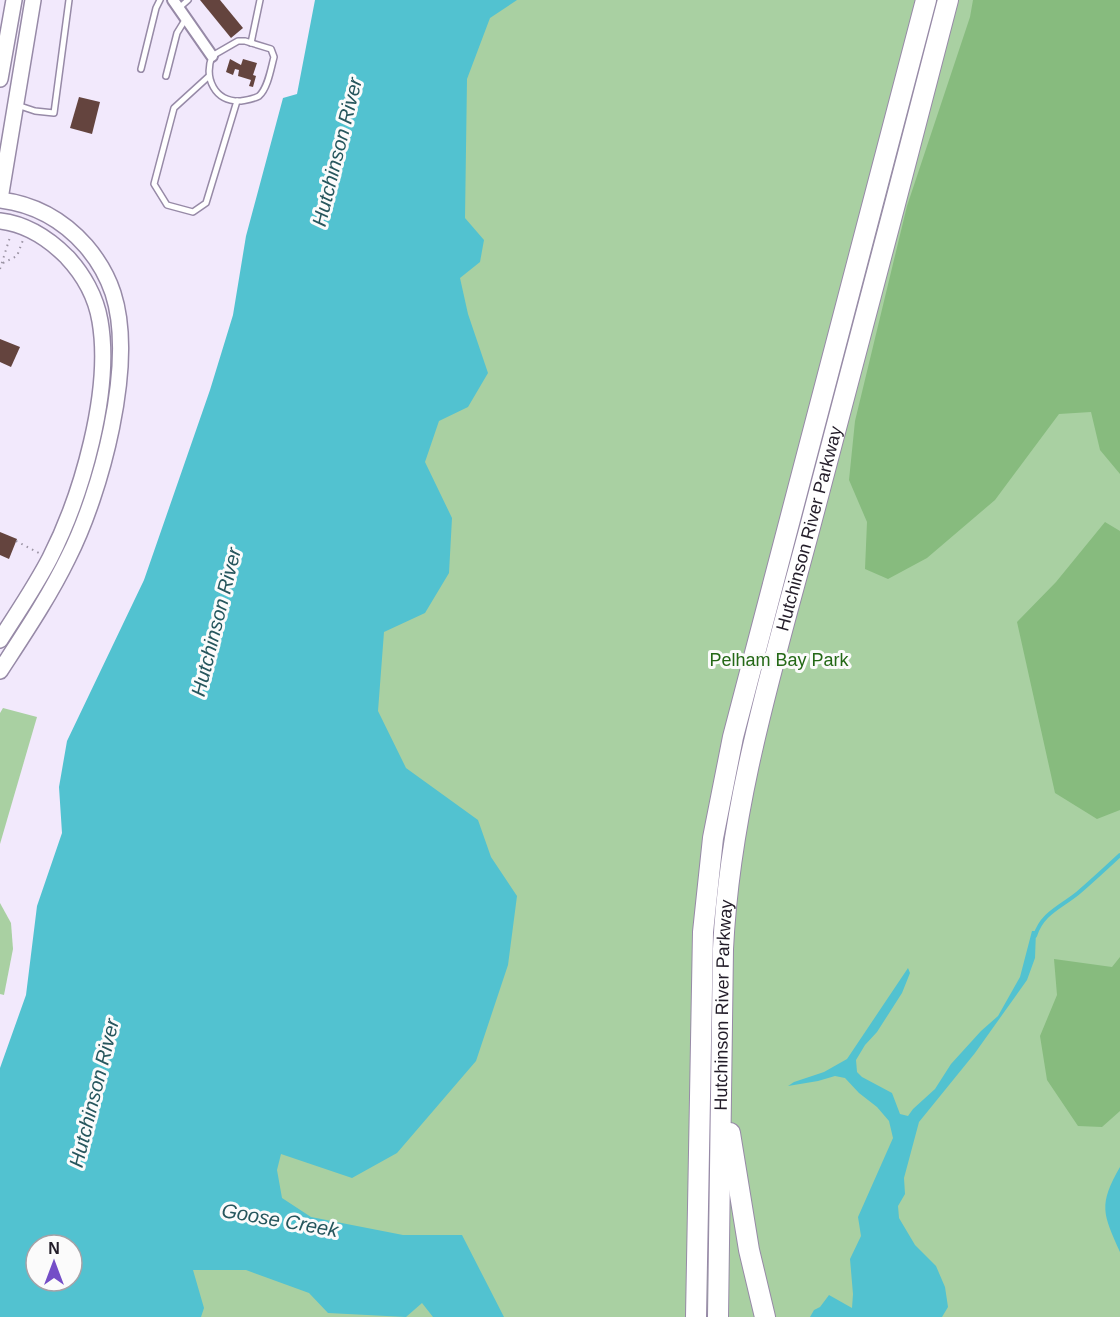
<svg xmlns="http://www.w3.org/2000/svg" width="1120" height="1317" font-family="Helvetica,sans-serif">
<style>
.green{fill:#a9d0a2}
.forest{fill:#87bb7e}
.water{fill:#52c2d0;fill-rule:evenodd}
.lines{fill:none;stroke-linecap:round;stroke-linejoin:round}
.stream{stroke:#52c2d0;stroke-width:4}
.building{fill:#64443e}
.service-casing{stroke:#978aa7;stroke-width:8}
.minor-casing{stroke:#978aa7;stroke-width:14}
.secondary-casing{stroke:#978aa7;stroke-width:18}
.motorway-casing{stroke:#978aa7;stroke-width:22}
.path{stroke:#9c94a4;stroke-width:2;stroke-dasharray:1.5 4.5;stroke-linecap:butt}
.service{stroke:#fff;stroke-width:5}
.minor{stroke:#fff;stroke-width:10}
.secondary{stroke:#fff;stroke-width:15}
.motorway{stroke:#fff;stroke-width:20}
.labels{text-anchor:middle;stroke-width:6;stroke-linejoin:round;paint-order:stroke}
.street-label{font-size:18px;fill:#231d29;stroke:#fbfbfb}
.park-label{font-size:18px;fill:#246816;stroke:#fbfbfb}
.water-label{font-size:20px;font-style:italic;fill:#26565d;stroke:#fbfbfb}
</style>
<rect width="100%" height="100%" fill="#f2e9fc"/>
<g class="green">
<polygon points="463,0 1120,0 1120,1317 477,1317 265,1231"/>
<polygon points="3,708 37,717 0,844 0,713"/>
<polygon points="0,903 11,923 13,949 4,995 0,994"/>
<polygon points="365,1256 463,1317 136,1317 149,1258"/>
</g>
<g class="forest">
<polygon points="973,0 1120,0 1120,474 1100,450 1091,412 1059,414 995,500 927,558 888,579 865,569 867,522 849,480 855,421 907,206 970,17"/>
<polygon points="1105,522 1120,531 1120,810 1097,819 1055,793 1017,622 1056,582"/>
<polygon points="1120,957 1120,1111 1102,1127 1078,1126 1047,1080 1040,1036 1057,995 1054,959 1112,967"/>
</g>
<g class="water">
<path d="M 315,0 L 517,0 L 490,18 L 467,79 L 465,218 L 484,240 L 480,262 L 460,278 L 468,314 L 488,373 L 468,407 L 439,421 L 425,462 L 452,518 L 449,573 L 425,613 L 384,632 L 378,711 L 406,768 L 478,820 L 491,857 L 517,896 L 508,965 L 476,1061 L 397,1153 L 352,1178 L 281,1154 L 277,1170 L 282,1198 L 311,1217 L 403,1235 L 462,1235 L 504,1317 L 433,1317 L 422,1303 L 406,1317 L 328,1313 L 309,1293 L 246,1270 L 193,1270 L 204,1308 L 201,1317 L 0,1317 L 0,1068 L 26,995 L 37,906 L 62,833 L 59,787 L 67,741 L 144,580 L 210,390 L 233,315 L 246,236 L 283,98 L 297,94 ZM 36,1245 L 72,1245 L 72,1281 L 36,1281 Z"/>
<polygon points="1032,931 1036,931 1035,958 1027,980 975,1053 919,1122 904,1178 905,1194 898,1206 899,1218 915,1245 936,1266 945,1287 948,1307 942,1317 810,1317 814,1310 820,1307 829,1295 852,1308 853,1294 850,1259 861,1236 858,1217 893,1138 889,1121 877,1107 859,1093 845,1078 835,1076 818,1081 788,1086 794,1082 824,1072 847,1059 908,968 910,973 902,993 877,1032 865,1045 856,1060 857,1072 862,1077 892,1093 900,1114 908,1116 913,1109 935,1089 951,1064 981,1031 998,1016 1020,977"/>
<path d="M 1120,1167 L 1120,1252 C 1103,1214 1098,1205 1120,1167 Z"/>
</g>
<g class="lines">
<path class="stream" d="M 1035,936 C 1042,913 1061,907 1078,893 C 1092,881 1106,868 1120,855"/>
</g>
<g class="building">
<polygon points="200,0 220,0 243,28 231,38"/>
<polygon points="230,59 241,65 243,59 257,63 253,75 256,76 253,87 249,86 251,80 238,76 239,70 235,69 233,75 226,72"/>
<polygon points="79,97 100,102 92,134 70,128"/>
<polygon points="0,339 20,347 11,367 0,362"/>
<polygon points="0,532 17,539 9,559 0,555"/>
</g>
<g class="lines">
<g class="service-casing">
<g id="service">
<polyline points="179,8 188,0"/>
<path d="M 238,41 L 245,41 L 271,49 L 274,57 C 271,68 268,88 259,96 C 254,99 246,100 241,101 C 214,102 204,78 212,56 Z"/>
<polyline points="251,43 260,0"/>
<polyline points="141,69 156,8 160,0"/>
<polyline points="166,76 177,33 185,20"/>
<polyline points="208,77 174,108 154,184 167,205 193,212 206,203 237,101"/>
<polyline points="17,105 35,111 54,113 69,0"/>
</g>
</g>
<g class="minor-casing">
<polyline id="minor" points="173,0 212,56"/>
</g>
<g class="secondary-casing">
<g id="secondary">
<polyline points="0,79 14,0"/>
<polyline points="0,199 33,0"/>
<path d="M 0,200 C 34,204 63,220 86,246 C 98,260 107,275 113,293 C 136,364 101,493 68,558 C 49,597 24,634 0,671"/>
<path d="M 0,221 C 26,224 49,239 67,257 C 83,274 96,297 100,321 C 112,391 82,495 50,558 C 35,587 17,613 0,640"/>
</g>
</g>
<g class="motorway-casing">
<g id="motorway">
<polyline points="730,1133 749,1250 765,1317"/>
<polyline points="696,1317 703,932 713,838 733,737 926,0"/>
<path id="s1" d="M 718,1317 L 723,949 C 730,805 773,666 810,527 C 856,351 903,176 948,0"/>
</g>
</g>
<g class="path">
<polyline points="3,263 17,256 23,240"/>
<polyline points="0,269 10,237"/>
<polyline points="16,541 39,553"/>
</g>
<use href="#service" class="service"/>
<use href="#minor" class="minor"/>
<use href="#secondary" class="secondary"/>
<use href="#motorway" class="motorway"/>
</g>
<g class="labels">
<g class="street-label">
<text dy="6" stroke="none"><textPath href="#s1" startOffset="798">Hutchinson River Parkway</textPath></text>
<text dy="6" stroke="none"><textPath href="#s1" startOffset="312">Hutchinson River Parkway</textPath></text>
</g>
<g class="park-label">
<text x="779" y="666">Pelham Bay Park</text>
</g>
<g class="water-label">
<text transform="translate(337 152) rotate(-76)" y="7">Hutchinson River</text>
<text transform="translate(216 622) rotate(-76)" y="7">Hutchinson River</text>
<text transform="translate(94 1093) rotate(-76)" y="7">Hutchinson River</text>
<text transform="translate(280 1220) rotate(10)" y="7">Goose Creek</text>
</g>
</g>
<g transform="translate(54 1263)"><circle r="28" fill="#fbfbfb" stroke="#a5a2a7" stroke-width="1.5"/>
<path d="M0-4.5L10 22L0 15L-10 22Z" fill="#744ec7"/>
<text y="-9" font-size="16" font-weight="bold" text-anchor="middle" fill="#231d29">N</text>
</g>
</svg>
